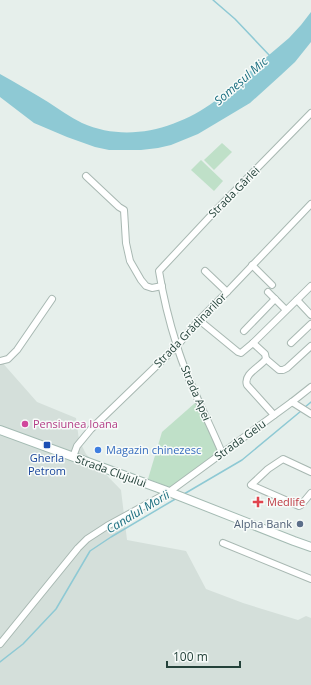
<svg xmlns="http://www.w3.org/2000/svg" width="311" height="685" font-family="'Open Sans',sans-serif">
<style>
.built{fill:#d4dfda}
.green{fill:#bfe0c8}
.water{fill:#8ec9d4}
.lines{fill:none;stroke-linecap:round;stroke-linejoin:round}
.stream{stroke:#8ec9d4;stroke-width:1.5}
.street-casing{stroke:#a8b8b2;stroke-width:8}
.secondary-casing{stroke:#a4bbb3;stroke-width:10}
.street{stroke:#fff;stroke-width:6}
.secondary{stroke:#fff;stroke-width:8}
.hotel-dot{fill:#d1479c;stroke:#f7fbf9;stroke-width:1.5}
.transit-dot{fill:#1a4fb4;stroke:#f7fbf9;stroke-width:1.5}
.shop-dot{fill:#3f7fe0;stroke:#f7fbf9;stroke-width:1.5}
.health-dot{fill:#e0444e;stroke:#f7fbf9;stroke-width:1.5}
.service-dot{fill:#5c6f8a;stroke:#f7fbf9;stroke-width:1.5}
.labels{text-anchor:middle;stroke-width:3;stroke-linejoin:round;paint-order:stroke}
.street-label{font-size:11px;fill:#24423a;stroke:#f7fbf9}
.hotel-label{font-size:11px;fill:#b23c85;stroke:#f7fbf9;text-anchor:start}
.shop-label{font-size:11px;fill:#366cbe;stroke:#f7fbf9;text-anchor:start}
.transit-label{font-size:11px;fill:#164399;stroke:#f7fbf9}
.health-label{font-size:11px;fill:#be3a42;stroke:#f7fbf9;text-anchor:start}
.service-label{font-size:11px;fill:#4e5e75;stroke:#f7fbf9;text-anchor:end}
.water-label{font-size:12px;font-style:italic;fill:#1c6f80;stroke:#f7fbf9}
</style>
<rect width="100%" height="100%" fill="#e6efeb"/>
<polygon class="built" points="0,360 37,402 76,418 79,440 86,454 121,490 127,540 186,551 206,589 243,603 298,620 306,616 311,618 311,685 0,685"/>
<g class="green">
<polygon points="222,143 232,152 214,170 204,160"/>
<polygon points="201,160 223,181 214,191 191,170"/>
<polygon points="195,403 219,452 171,488 148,479 162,432"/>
</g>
<path class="water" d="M 311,12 L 311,42 L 295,62 L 281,75 L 250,103 L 198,134 L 171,145 L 158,148 L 141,150 L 109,150 L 95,147 L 67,137 L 34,123 L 0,97 L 0,74 C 16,83 32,92 48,102 C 59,109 70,117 82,123 C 127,143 177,129 215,101 L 289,38 L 301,25 Z"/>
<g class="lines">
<g class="stream">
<polyline points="213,0 235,19 270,56"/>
<polyline points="305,407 311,402"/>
<polyline points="184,494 242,460 301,411"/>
<polyline points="0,662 23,644 56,609 90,551 111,537 177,498"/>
</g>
<g class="street-casing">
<g id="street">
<polyline points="86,176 119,207 124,210 126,243 130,261 141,280 146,286 152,288 162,286"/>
<polyline points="252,265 272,285"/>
<polyline points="205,271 227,292"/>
<polyline points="268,292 286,310"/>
<polyline points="297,300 311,315"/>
<polyline points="199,320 238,352 241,353 253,343 311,286"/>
<polyline points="244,331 275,299"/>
<path d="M 253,343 L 265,354 L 266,359 C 260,367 243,374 247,385 L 274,415"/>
<polyline points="291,343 311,324"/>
<polyline points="266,359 279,370 283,370 287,368 311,346"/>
<polyline points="0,361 8,359 17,350 52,299"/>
<polyline points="292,402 311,414"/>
<path d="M 222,453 C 207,417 188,383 177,346 C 169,321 163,296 159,271 L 217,209 L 311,113"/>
<polyline points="73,457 77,446 91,429 177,346 199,320 227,292 311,204"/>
<polyline points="311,472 283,459 268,469 251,485 299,506 301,505 311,493"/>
<polyline points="223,543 311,579"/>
<polyline points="0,644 78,548 87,539 107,526 169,492 292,402 311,387"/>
</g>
</g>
<g class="secondary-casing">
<polyline id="secondary" points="0,430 164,490 294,541 311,547"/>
</g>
<use href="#street" class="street"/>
<use href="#secondary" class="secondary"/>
</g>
<circle class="hotel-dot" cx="25" cy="424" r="4"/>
<rect class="transit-dot" x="43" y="441" width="8" height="8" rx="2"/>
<circle class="shop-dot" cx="98" cy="450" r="4"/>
<path class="health-dot" d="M256 496h4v4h4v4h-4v4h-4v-4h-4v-4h4z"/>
<circle class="service-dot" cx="300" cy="524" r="4"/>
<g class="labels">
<g class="street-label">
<text transform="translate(234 192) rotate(-45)" y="4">Strada Gârlei</text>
<text transform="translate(190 330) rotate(-46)" y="4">Strada Grădinarilor</text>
<text transform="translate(196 393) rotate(67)" y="4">Strada Apei</text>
<text transform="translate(240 440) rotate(-36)" y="4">Strada Gelu</text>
<text transform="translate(111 471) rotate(20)" y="4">Strada Clujului</text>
</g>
<g class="hotel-label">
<text x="33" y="428">Pensiunea Ioana</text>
</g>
<g class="shop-label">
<text x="106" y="454">Magazin chinezesc</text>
</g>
<g class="transit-label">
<text x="47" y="462">Gherla<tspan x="47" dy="13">Petrom</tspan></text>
</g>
<g class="health-label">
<text x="267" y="506">Medlife</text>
</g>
<g class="service-label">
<text x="292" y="528">Alpha Bank</text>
</g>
<g class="water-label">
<text transform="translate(241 81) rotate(-41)" y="4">Someșul Mic</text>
<text transform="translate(138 512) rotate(-31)" y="4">Canalul Morii</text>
</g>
</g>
<path d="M167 661v6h73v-6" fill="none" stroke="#24423a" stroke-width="2"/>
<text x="173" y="661" font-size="12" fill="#24423a" stroke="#f7fbf9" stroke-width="3" paint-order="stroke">100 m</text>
</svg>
